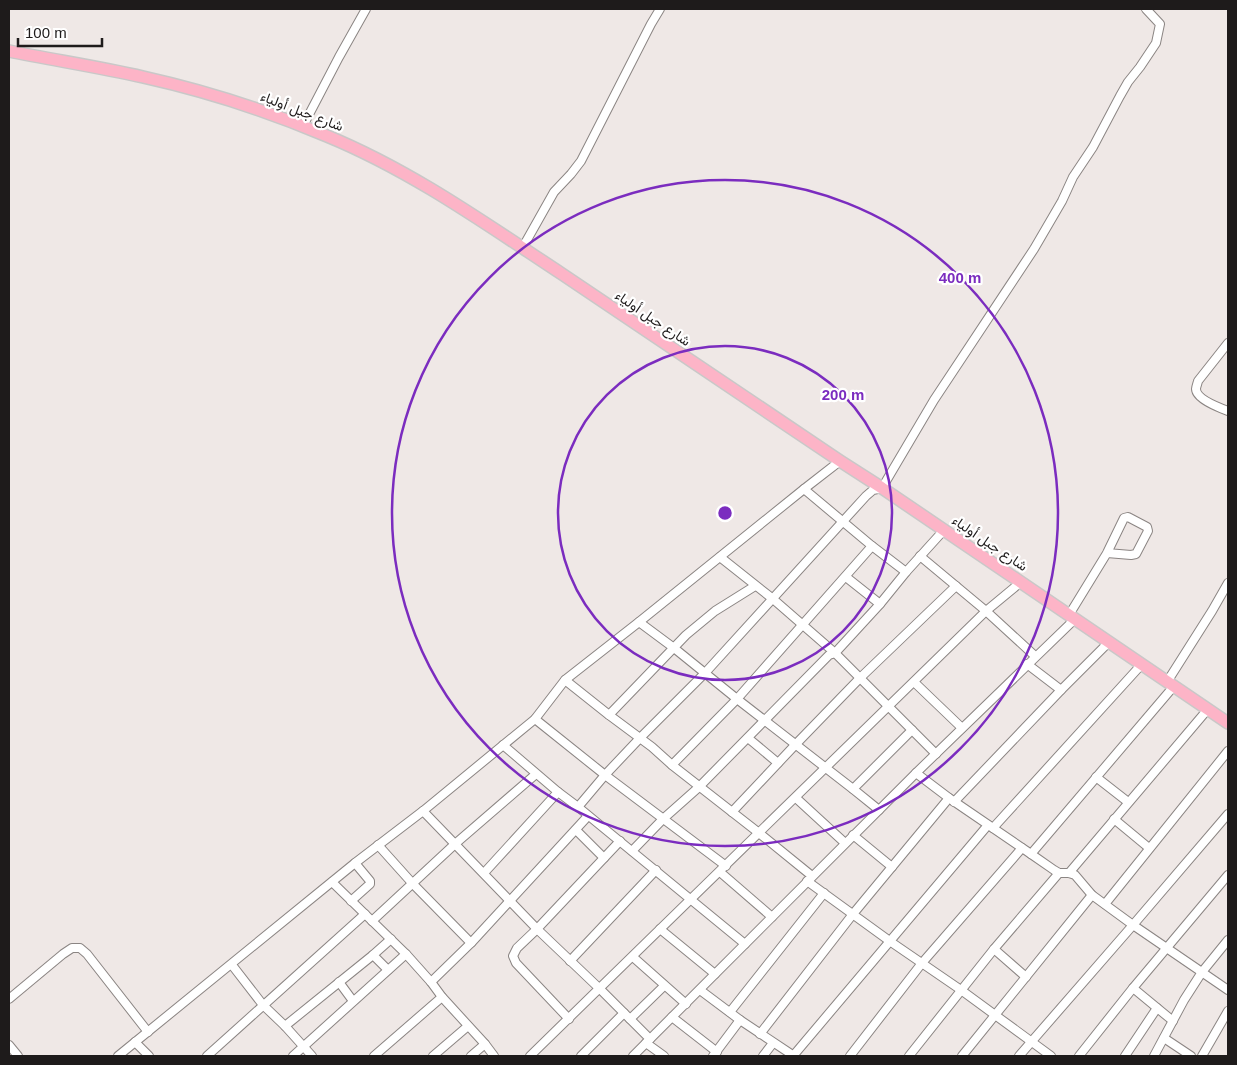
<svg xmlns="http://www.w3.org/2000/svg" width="1237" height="1065" font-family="Arial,Vazirmatn,sans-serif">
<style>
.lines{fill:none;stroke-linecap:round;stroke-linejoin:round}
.minor-casing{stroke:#8b8583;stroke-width:10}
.highway-casing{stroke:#c9c8c8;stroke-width:14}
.minor{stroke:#fff;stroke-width:8}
.highway{stroke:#fdb4c7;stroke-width:11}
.ring{fill:none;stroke:#7b2cbf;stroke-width:2.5}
.labels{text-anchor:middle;stroke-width:4.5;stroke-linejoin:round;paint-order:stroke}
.street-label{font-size:14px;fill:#1e1b1b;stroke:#fff}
.centre{fill:#7b2cbf;stroke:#fff;stroke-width:2.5}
.ring-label{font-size:15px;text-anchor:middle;font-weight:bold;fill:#7b2cbf;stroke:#fff;stroke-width:4.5;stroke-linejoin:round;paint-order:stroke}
</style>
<rect width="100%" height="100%" fill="#efe8e6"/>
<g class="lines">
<g class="minor-casing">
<g id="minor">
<polyline points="303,126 339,57 366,9"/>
<polyline points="523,247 554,192 571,174 581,161 651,24 660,9"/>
<path d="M 1228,343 L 1198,381 C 1198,382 1196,387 1196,389 C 1196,399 1220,408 1228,411"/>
<polyline points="804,489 872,546 906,572"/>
<polyline points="920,556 986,611 1035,656"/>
<polyline points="720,557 773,599 835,653 936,754"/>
<polyline points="846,577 880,604"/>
<polyline points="1069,615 1107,553 1124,518 1128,517 1147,527 1148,531 1136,554 1131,555 1107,553"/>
<polyline points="639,622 674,648 737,699 853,789 879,810"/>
<polyline points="1027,664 1061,690"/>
<polyline points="565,680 609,715 652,747 672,765 759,833 812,876"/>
<polyline points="914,682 962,728"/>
<polyline points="1167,682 1212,611 1228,583"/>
<polyline points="609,715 686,635 715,611 755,586"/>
<polyline points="535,719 605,775 726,866"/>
<polyline points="748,738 778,763"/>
<polyline points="503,745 558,792 578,807 745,944"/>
<polyline points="672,765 737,699 872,546"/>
<polyline points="916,773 949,798 1031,854 1054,870 1059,873 1069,873 1075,875 1092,895 1133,925 1228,990"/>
<polyline points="1096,777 1128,802"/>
<polyline points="853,789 912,730"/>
<polyline points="796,798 845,843"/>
<polyline points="954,802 1061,690 1109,642"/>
<polyline points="578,807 605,775 640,738 705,673 866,496 873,490 882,488 934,400 1034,249 1062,201 1073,177 1093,147 1120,96 1128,82 1140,67 1156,43 1160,24 1146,9"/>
<polyline points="423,811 537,929 600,989 650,1039"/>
<polyline points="732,812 796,744 860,678 956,586"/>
<polyline points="1114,819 1149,848"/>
<polyline points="993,828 1142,664"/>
<polyline points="576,830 604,858"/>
<polyline points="853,835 892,867"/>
<polyline points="378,845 413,884 471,943"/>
<polyline points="632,851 663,819 699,787 829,655 835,653 880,604 906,572 944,530"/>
<polyline points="1031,854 1174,686"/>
<polyline points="720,872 772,917"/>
<polyline points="484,873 558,792"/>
<polyline points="1069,873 1208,709"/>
<polyline points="807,881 891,942 961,990 1051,1056"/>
<polyline points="332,882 406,954 431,982 442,997 485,1044 494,1056"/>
<polyline points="351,901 370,884 370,881 355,863"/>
<polyline points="1105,904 1228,751"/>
<polyline points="372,921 455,844 536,774"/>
<polyline points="660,929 715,974"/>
<polyline points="994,949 1026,977"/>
<polyline points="373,955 388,970"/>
<polyline points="633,957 686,1004"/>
<polyline points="570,961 656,870"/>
<polyline points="232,965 263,1005 285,1026 312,1056"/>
<polyline points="339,982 353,1001"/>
<polyline points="431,982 471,943 588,816"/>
<polyline points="1133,988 1173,1021"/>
<polyline points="700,990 740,1020 794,1056"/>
<polyline points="9,999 63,954 72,948 80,948 87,954 148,1032"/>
<polyline points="730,1012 824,893"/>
<polyline points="672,1017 717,1052"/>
<polyline points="569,1019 516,963 513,956 517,948 537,929 620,841"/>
<polyline points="630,1019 664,986"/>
<polyline points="285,1026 373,955 391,939"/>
<polyline points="760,1034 853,914 949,798"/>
<polyline points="1164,1038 1191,1056"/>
<polyline points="135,1042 149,1056"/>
<polyline points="646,1043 664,1056"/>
<polyline points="9,1045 18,1056"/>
<polyline points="118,1056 355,863 423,811 535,719 565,680 639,622 804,489 840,461"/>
<polyline points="207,1056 365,914"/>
<polyline points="293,1056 406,954"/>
<polyline points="374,1056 442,997"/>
<polyline points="433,1056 468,1026"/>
<polyline points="471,1056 485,1044"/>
<polyline points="530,1056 986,611 1021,582"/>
<polyline points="581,1056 624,1013"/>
<polyline points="633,1056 916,773 1075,619"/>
<polyline points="713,1056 740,1020"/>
<polyline points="763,1056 773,1043"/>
<polyline points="793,1056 988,825"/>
<polyline points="850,1056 922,963 1022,848"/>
<polyline points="909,1056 994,949 1059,873"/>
<polyline points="962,1056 1092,895"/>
<polyline points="1019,1056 1133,925 1228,814"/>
<polyline points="1079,1056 1133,988 1228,875"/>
<polyline points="1125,1056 1157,1008"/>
<polyline points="1154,1056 1184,1000 1202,972 1228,940"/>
<polyline points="1202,1056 1228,1011"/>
</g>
</g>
<g class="highway-casing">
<path id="highway" d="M 9,51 C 53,60 99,67 143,77 C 206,91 268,111 327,136 C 412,171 486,224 562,274 C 655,336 747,399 840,461 L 882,488 L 1228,723"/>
</g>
<use href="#minor" class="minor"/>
<use href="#highway" class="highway"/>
</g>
<g class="ring">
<circle cx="725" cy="513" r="167"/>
<circle cx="725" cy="513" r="333"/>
</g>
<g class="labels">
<g class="street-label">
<text transform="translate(302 111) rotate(21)" y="5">شارع جبل أولياء</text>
<text transform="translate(653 318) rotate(34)" y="5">شارع جبل أولياء</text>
<text transform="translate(990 543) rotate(34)" y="5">شارع جبل أولياء</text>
</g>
</g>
<circle cx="725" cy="513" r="8" class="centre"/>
<g class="ring-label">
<text x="960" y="283">400 m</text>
<text x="843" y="400">200 m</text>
</g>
<rect width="1237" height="1065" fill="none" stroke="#1e1b1b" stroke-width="20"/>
<path d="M18 38v8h84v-8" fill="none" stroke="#1e1b1b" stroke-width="2.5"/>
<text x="25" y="38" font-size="15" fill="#1e1b1b" stroke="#ffffff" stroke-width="4" paint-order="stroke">100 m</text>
</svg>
